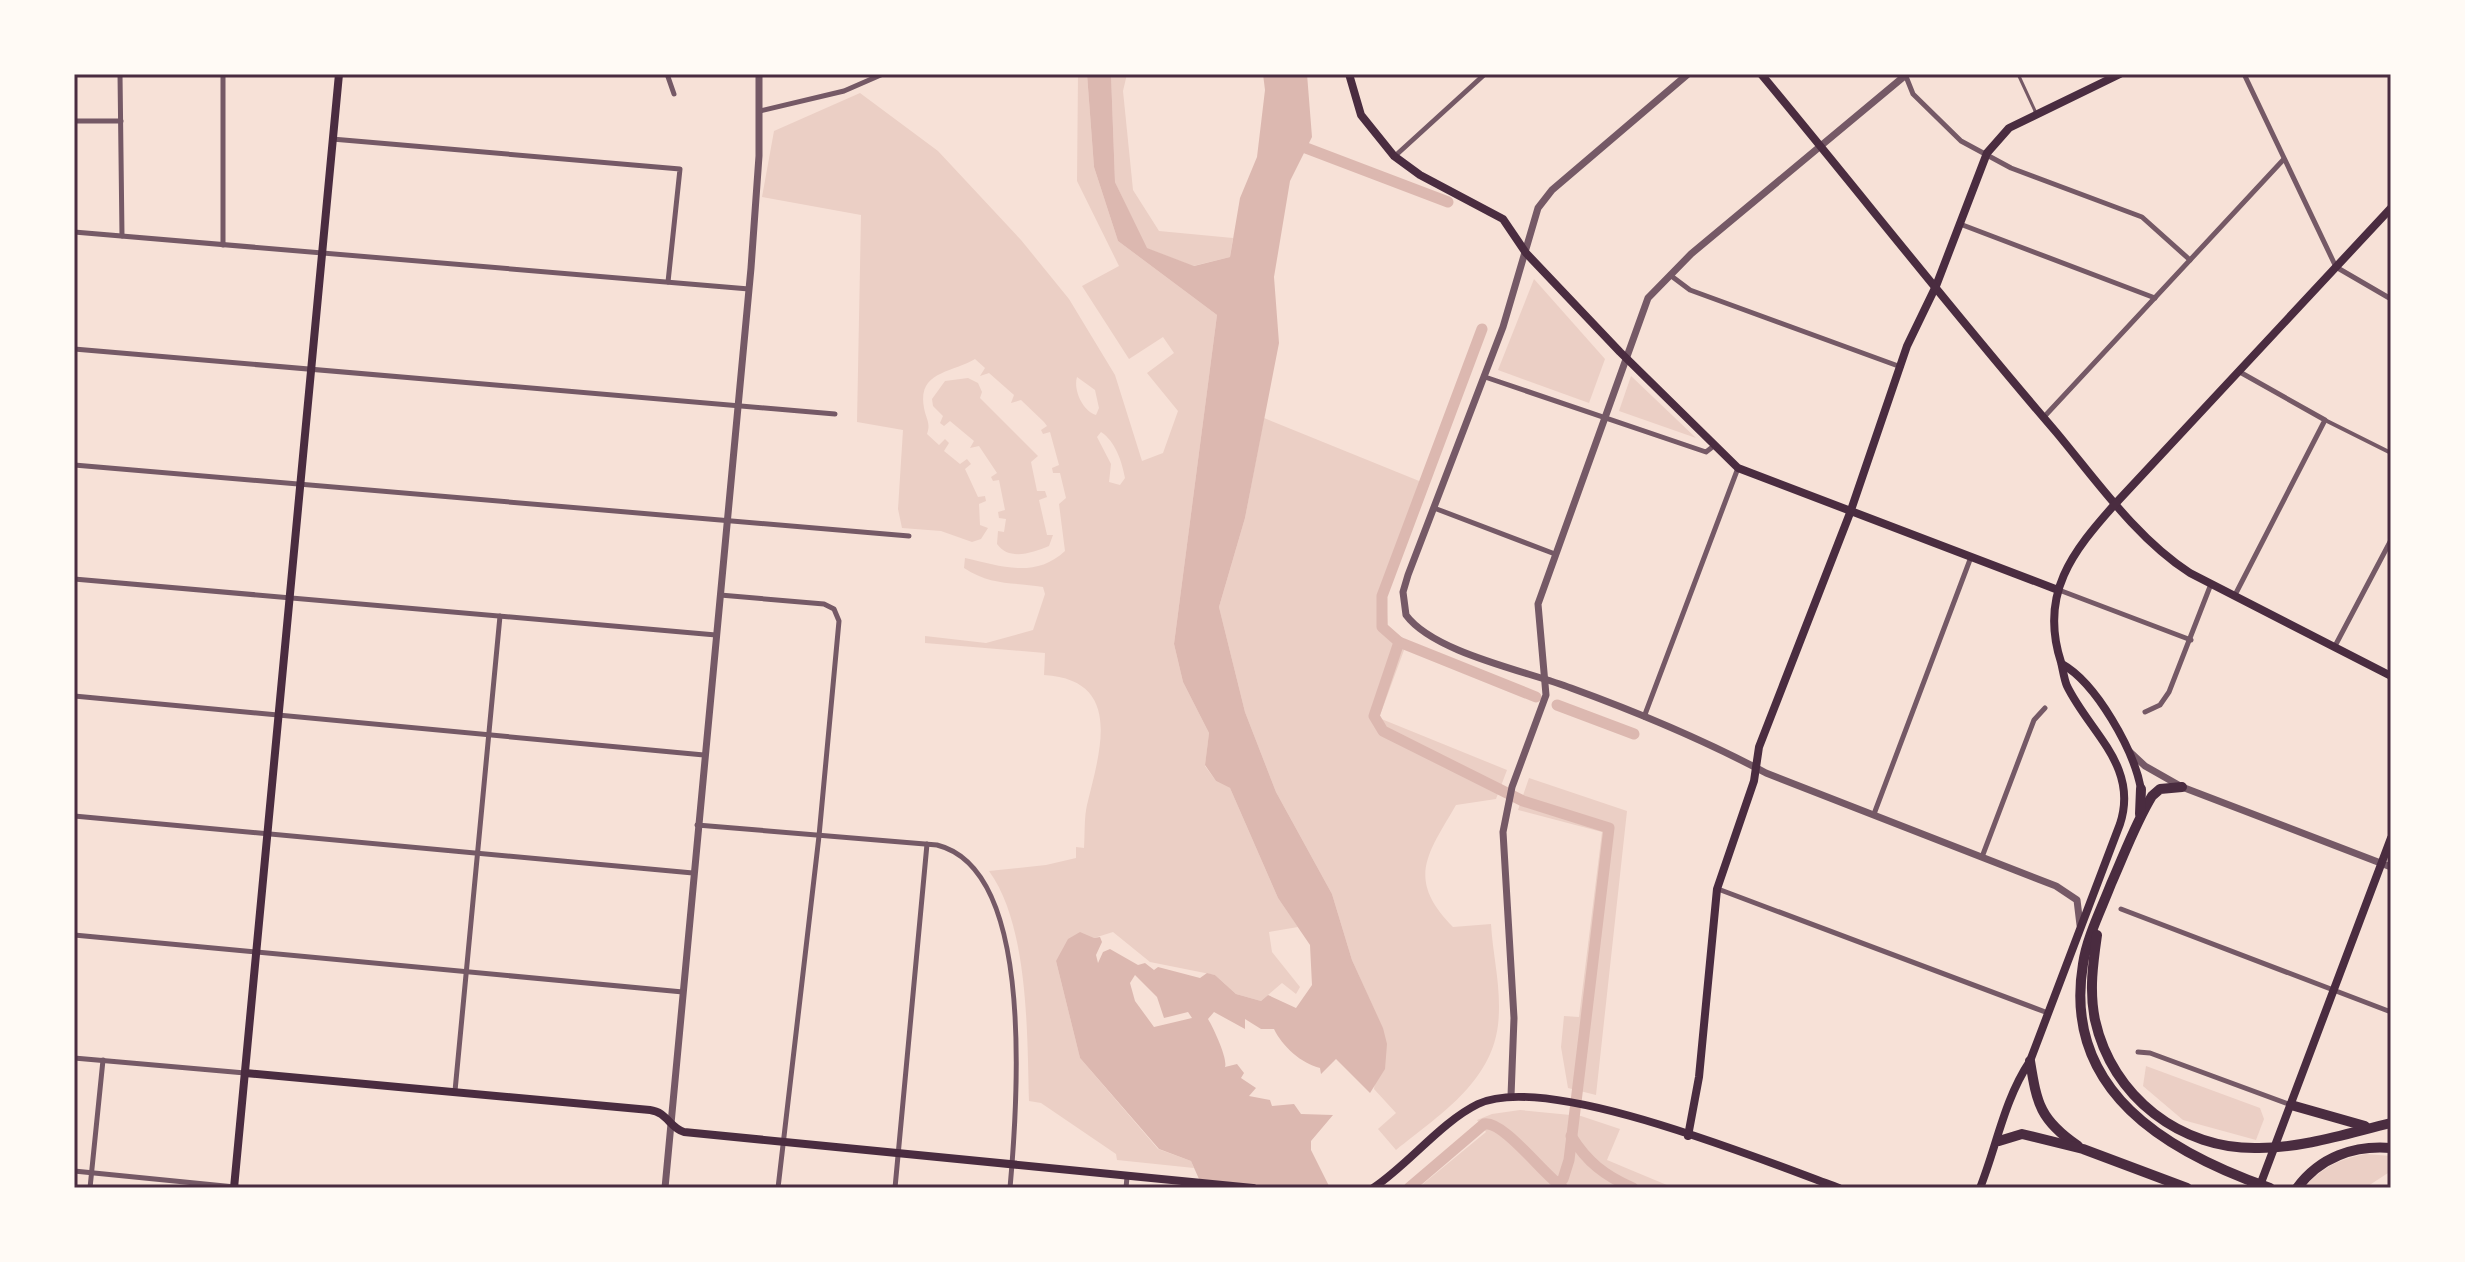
<svg xmlns="http://www.w3.org/2000/svg" width="2465" height="1262" font-family="'Work Sans',sans-serif">
<style>
.green{fill:#ebcfc5;fill-rule:evenodd}
.water{fill:#dcb8b0;fill-rule:evenodd}
.lines{fill:none;stroke-linecap:round;stroke-linejoin:round}
.canal{stroke:#dcb8b0;stroke-width:11}
.service{stroke:#755966;stroke-width:3}
.pedestrian{stroke:#755966;stroke-width:4}
.minor{stroke:#755966;stroke-width:5}
.tertiary{stroke:#755966;stroke-width:7}
.secondary{stroke:#4a2c40;stroke-width:8}
.primary{stroke:#4a2c40;stroke-width:8}
.motorway{stroke:#4a2c40;stroke-width:10}
.neatline{fill:none;stroke:#4a2c40;stroke-width:3}
</style>
<rect width="100%" height="100%" fill="#f7e1d7"/>
<g class="green">
<path d="M 1078,74 L 1087,74 L 1094,167 L 1118,241 L 1217,315 L 1174,644 L 1183,682 L 1209,733 L 1205,766 L 1216,781 L 1230,788 L 1278,898 L 1298,927 L 1269,932 L 1272,952 L 1300,987 L 1296,994 L 1282,983 L 1261,1001 L 1236,994 L 1215,975 L 1150,962 L 1113,932 L 1094,938 L 1056,961 L 1080,1058 L 1158,1149 L 1191,1161 L 1194,1168 L 1117,1160 L 1116,1154 L 1041,1103 L 1029,1101 C 1027,1035 1029,926 989,871 L 1046,865 L 1076,858 L 1076,847 L 1084,848 C 1085,834 1084,818 1087,805 C 1100,751 1124,680 1044,675 L 1045,653 L 925,643 L 925,636 L 986,643 L 1033,630 L 1045,594 L 1043,587 C 1013,582 991,586 964,568 L 965,558 C 1001,566 1035,579 1065,551 L 1059,504 L 1066,498 L 1060,473 L 1053,473 L 1052,468 L 1059,465 L 1050,432 L 1043,434 L 1041,430 L 1047,426 L 1044,422 L 1021,400 L 1011,403 L 1014,395 L 989,373 L 980,376 L 985,368 L 975,359 C 952,373 917,371 924,408 C 926,419 931,423 927,434 L 939,445 L 945,439 L 949,443 L 944,451 L 960,464 L 967,459 L 971,464 L 965,469 L 978,497 L 985,496 L 986,501 L 979,504 L 980,525 L 988,528 L 981,539 L 972,542 L 941,531 L 902,528 L 898,509 L 903,430 L 857,422 L 861,215 L 762,197 L 774,131 L 860,93 L 938,151 L 1021,240 L 1069,299 L 1115,375 L 1142,461 L 1163,453 L 1178,411 L 1147,373 L 1174,353 L 1163,337 L 1129,359 L 1082,286 L 1119,266 L 1077,181 ZM 1077,377 L 1095,390 L 1099,408 L 1096,415 C 1083,411 1073,390 1077,377 ZM 1101,432 C 1115,441 1122,461 1125,478 L 1120,485 L 1109,482 L 1111,464 L 1097,437 Z"/>
<polygon points="1111,74 1127,74 1123,91 1133,190 1159,231 1233,238 1230,257 1193,266 1146,248 1115,182"/>
<polygon points="1534,279 1605,359 1589,403 1498,370"/>
<polygon points="1631,376 1696,438 1619,411"/>
<path d="M 968,378 L 978,383 L 982,392 L 980,398 L 1038,456 L 1031,462 L 1037,491 L 1045,491 L 1047,497 L 1039,500 L 1047,535 L 1053,535 L 1049,546 C 1032,553 1009,561 997,544 L 998,531 L 1004,532 L 1006,519 L 999,518 L 998,512 L 1005,510 L 999,480 L 993,481 L 991,477 L 997,473 L 979,446 L 970,448 L 974,441 L 950,421 L 944,426 L 940,423 L 943,416 L 933,406 L 932,399 L 945,381 Z"/>
<path d="M 1264,418 L 1429,485 L 1386,598 L 1388,626 L 1407,642 L 1379,718 L 1507,770 L 1496,799 L 1456,805 C 1427,855 1406,879 1453,927 L 1491,924 C 1493,958 1502,989 1498,1025 C 1491,1083 1438,1116 1396,1150 L 1378,1129 L 1396,1113 L 1374,1089 L 1383,1029 L 1352,960 L 1332,894 L 1276,792 L 1245,712 L 1219,607 L 1245,518 Z"/>
<polygon points="1529,778 1627,811 1596,1095 1568,1088 1561,1047 1564,1016 1579,1017 1602,832 1518,810"/>
<polygon points="2146,1066 2260,1108 2264,1119 2256,1140 2183,1120 2143,1086"/>
<polygon points="1520,1110 1581,1116 1620,1129 1607,1160 1674,1188 1418,1188 1486,1132 1477,1120 1492,1114"/>
<path d="M 2366,1154 L 2391,1156 L 2391,1171 L 2365,1188 L 2306,1185 C 2325,1166 2340,1159 2366,1154 Z"/>
</g>
<path class="water" d="M 1087,74 L 1111,74 L 1115,182 L 1147,248 L 1194,266 L 1230,257 L 1240,198 L 1257,157 L 1265,90 L 1263,74 L 1307,74 L 1312,137 L 1290,181 L 1274,277 L 1279,343 L 1245,518 L 1219,607 L 1245,712 L 1276,792 L 1332,894 L 1352,960 L 1383,1028 L 1387,1044 L 1385,1069 L 1370,1093 L 1336,1059 L 1321,1074 L 1320,1068 C 1302,1064 1282,1046 1274,1029 L 1261,1029 L 1245,1019 L 1245,1029 L 1214,1012 L 1208,1019 C 1214,1029 1228,1059 1225,1067 L 1237,1064 L 1244,1073 L 1241,1078 L 1256,1088 L 1249,1096 L 1270,1100 L 1272,1106 L 1294,1104 L 1301,1114 L 1333,1115 L 1311,1141 L 1311,1150 L 1330,1188 L 1203,1188 L 1191,1161 L 1159,1149 L 1080,1058 L 1056,961 L 1068,939 L 1080,932 L 1094,938 L 1100,937 L 1102,942 L 1096,955 L 1098,963 L 1103,952 L 1110,949 L 1138,965 L 1145,963 L 1154,970 L 1158,967 L 1200,978 L 1207,973 L 1215,975 L 1236,994 L 1261,1001 L 1268,995 L 1296,1008 L 1312,985 L 1310,945 L 1278,898 L 1230,788 L 1216,781 L 1205,765 L 1209,733 L 1183,682 L 1174,644 L 1217,315 L 1118,241 L 1094,167 ZM 1135,975 L 1157,997 L 1164,1018 L 1188,1012 L 1192,1018 L 1154,1027 L 1135,1001 L 1130,983 Z"/>
<g class="lines">
<g class="canal">
<polyline points="1306,148 1448,202"/>
<polyline points="1482,329 1382,596 1382,627 1399,642 1374,716 1383,731 1523,801 1609,828 1569,1160 1563,1179 1557,1184"/>
<polyline points="1399,642 1536,697"/>
<polyline points="1557,705 1634,734"/>
<path d="M 1571,1136 C 1587,1162 1605,1176 1633,1188"/>
<path d="M 1409,1188 L 1484,1124 C 1503,1120 1543,1174 1562,1187"/>
</g>
<polyline class="service" points="2018,74 2036,113"/>
<polyline class="pedestrian" points="2325,420 2391,453"/>
<g class="minor">
<polyline points="120,74 122,236"/>
<polyline points="667,74 674,94"/>
<polyline points="1905,74 1913,94 1961,141 2011,168 2142,217 2190,260"/>
<polyline points="2244,74 2336,267 2391,299"/>
<polyline points="760,111 844,91 883,74"/>
<polyline points="74,121 121,121"/>
<polyline points="332,139 680,169 668,282"/>
<polyline points="1395,156 1485,74"/>
<polyline points="1960,224 2155,298"/>
<polyline points="74,232 749,289"/>
<polyline points="223,245 223,74"/>
<polyline points="1670,275 1690,290 1901,367"/>
<polyline points="74,349 835,414"/>
<polyline points="1485,377 1706,452 1715,445"/>
<polyline points="2043,418 2284,159"/>
<polyline points="74,465 909,536"/>
<polyline points="1434,508 1555,554"/>
<polyline points="74,579 716,635"/>
<polyline points="2059,590 2191,640"/>
<polyline points="720,595 824,604 834,609 839,621 819,836 778,1188"/>
<polyline points="2235,595 2325,420 2238,371"/>
<polyline points="2335,646 2391,540"/>
<polyline points="74,696 704,755"/>
<polyline points="2145,712 2160,705 2169,692 2211,584"/>
<polyline points="1644,717 1738,468"/>
<polyline points="1874,814 1971,557"/>
<polyline points="74,816 693,873"/>
<path d="M 697,825 L 937,845 C 1037,870 1017,1110 1010,1188"/>
<polyline points="1982,857 2034,720 2045,708"/>
<polyline points="1718,889 2048,1013"/>
<polyline points="2121,909 2391,1012"/>
<polyline points="74,935 683,992"/>
<polyline points="2138,1052 2150,1053 2291,1105"/>
<polyline points="74,1058 245,1073"/>
<polyline points="455,1091 500,616"/>
<polyline points="74,1171 245,1188"/>
<polyline points="90,1188 103,1060"/>
<polyline points="895,1188 927,844"/>
<polyline points="1126,1188 1127,1177"/>
</g>
<g class="tertiary">
<path d="M 1688,74 L 1552,190 L 1538,208 L 1503,327 L 1408,575 L 1403,592 L 1406,615 C 1434,653 1527,671 1571,688 C 1637,712 1704,740 1766,773 L 2056,886 L 2077,900 L 2080,925"/>
<polyline points="2130,752 2145,766 2182,787 2391,867"/>
<polyline points="1511,1096 1514,1018 1503,832 1512,787 1546,695 1538,604 1648,298 1691,254 1907,74"/>
<polyline points="665,1188 751,268 759,156 759,74"/>
</g>
<g class="secondary">
<path d="M 245,1073 L 650,1110 C 667,1112 670,1128 684,1132 L 1253,1188"/>
<polyline points="1688,1136 1699,1077 1717,889 1754,781 1759,747 1850,513 1907,346 1936,286 1987,153 2009,128 2120,74"/>
<path d="M 1373,1188 C 1408,1165 1441,1122 1478,1104 C 1547,1071 1764,1161 1839,1188"/>
<path d="M 1980,1188 C 1997,1145 2004,1100 2030,1061"/>
<polyline points="2259,1188 2391,838"/>
</g>
<g class="primary">
<polyline points="1349,74 1361,115 1394,156 1420,175 1503,219 1526,253 1620,352 1738,468 2058,590"/>
<path d="M 1761,74 C 1860,193 1955,315 2056,432 C 2096,480 2137,539 2190,573 L 2391,676"/>
<path d="M 2062,664 C 2096,683 2134,750 2141,789"/>
<path d="M 2030,1061 L 2120,824 C 2139,766 2090,733 2067,686 C 2064,679 2063,670 2061,662 C 2039,594 2072,552 2116,503 L 2391,208"/>
<polyline points="234,1188 339,74"/>
</g>
<g class="motorway">
<path d="M 2182,787 L 2160,789 L 2152,796 C 2135,824 2124,855 2111,884 C 2101,910 2087,937 2083,964 C 2062,1091 2167,1152 2270,1188"/>
<polyline points="2140,814 2141,789"/>
<path d="M 2097,935 C 2093,963 2089,991 2095,1020 C 2112,1097 2181,1150 2259,1148 C 2303,1148 2349,1133 2391,1123"/>
<path d="M 2030,1061 C 2037,1104 2040,1120 2078,1146"/>
<polyline points="2291,1105 2365,1126"/>
<polyline points="1999,1141 2022,1134 2083,1149 2187,1188"/>
<path d="M 2297,1188 C 2320,1157 2354,1145 2391,1148"/>
</g>
</g>
<rect width="2465" height="1262" fill="none" stroke="#fffaf5" stroke-width="152"/>
<rect x="76" y="76" width="2313" height="1110" class="neatline"/>
</svg>
